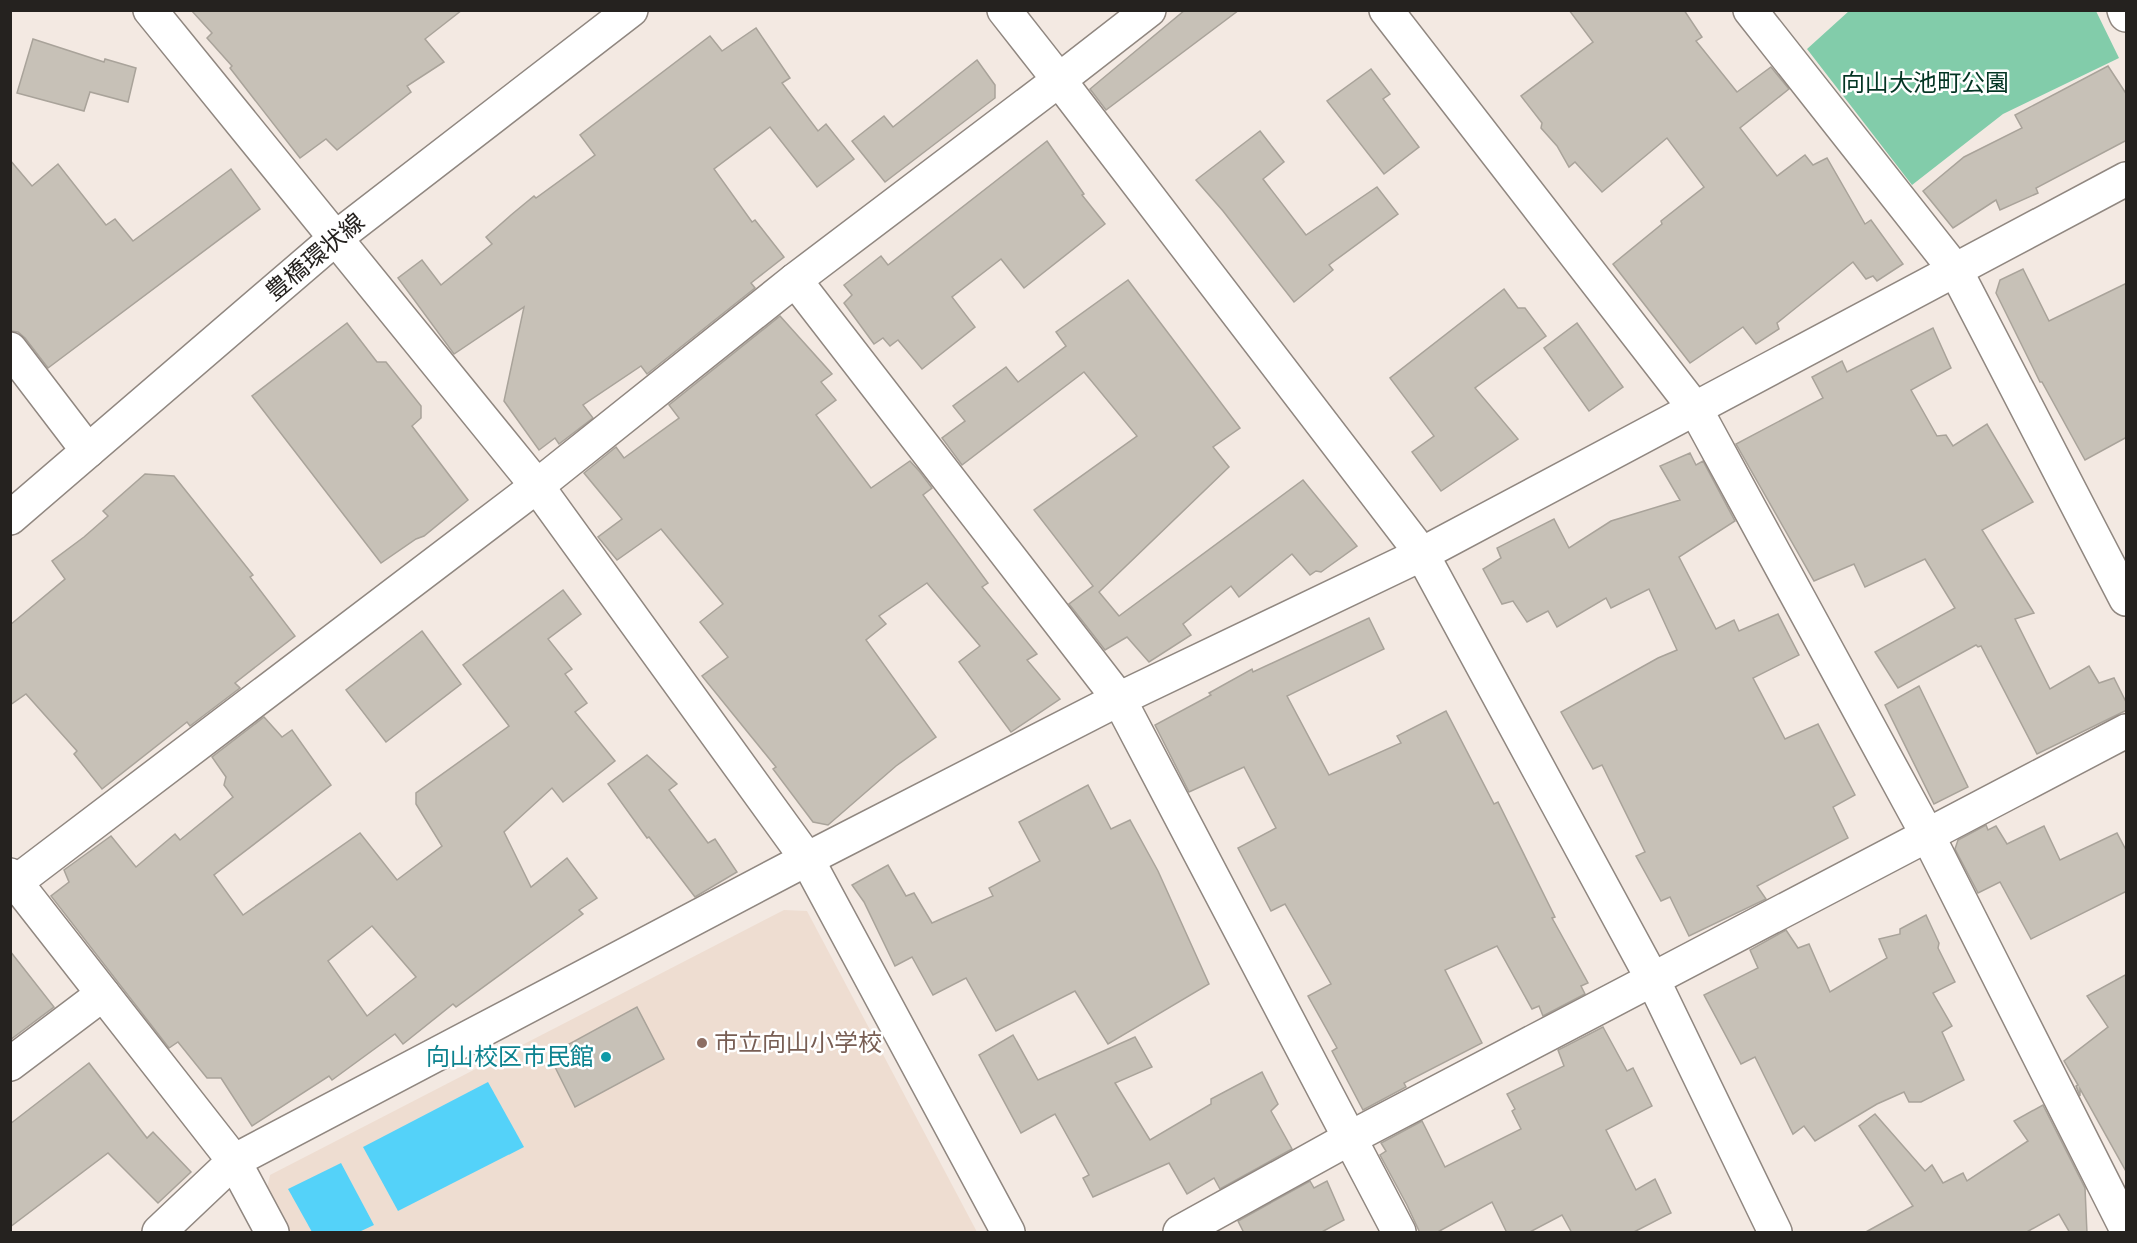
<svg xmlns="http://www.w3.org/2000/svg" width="2137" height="1243" font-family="'Alegreya Sans','Noto Sans JP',sans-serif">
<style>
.built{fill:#eeddd1}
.green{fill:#82ccaa}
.water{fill:#54d2f9}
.building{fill:#c7c1b7;stroke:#a9a39a;stroke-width:1.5;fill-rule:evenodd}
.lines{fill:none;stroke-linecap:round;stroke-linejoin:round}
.street-casing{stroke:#908780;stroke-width:36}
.secondary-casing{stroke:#908780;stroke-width:36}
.street{stroke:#fff;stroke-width:33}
.secondary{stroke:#fff;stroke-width:33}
.education-dot{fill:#8d6e63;stroke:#fff;stroke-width:2}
.culture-dot{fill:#0f9aa8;stroke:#fff;stroke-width:2}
.labels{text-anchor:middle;stroke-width:5;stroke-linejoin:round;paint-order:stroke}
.park-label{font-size:24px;fill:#033523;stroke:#fff}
.street-label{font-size:24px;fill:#25221f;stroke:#fff}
.education-label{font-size:24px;fill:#785e54;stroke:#fff;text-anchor:start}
.culture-label{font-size:24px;fill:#0d838f;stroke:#fff;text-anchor:end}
</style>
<rect width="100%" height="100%" fill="#f3e9e2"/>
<polygon class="built" points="784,910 807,911 977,1232 284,1232 265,1198 270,1175"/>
<polygon class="green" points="2096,11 2119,58 2003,114 1912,185 1807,49 1849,11"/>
<g class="water">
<polygon points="488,1082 524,1147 398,1211 363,1147"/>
<polygon points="341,1163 374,1225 359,1232 312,1232 288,1189"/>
</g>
<g class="building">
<polygon points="191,10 462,10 425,39 444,62 407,86 411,92 337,150 326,139 300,158 230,68 232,66 207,38 212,33"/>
<polygon points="1185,10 1239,10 1106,110 1090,89"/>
<polygon points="1569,10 1684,10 1702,37 1696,41 1737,92 1771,67 1789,89 1740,128 1777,176 1805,155 1813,165 1827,158 1865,224 1871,220 1903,264 1877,281 1873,276 1866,279 1853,262 1787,315 1777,323 1779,329 1756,344 1743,327 1690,363 1613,264 1662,224 1661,221 1704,187 1667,138 1602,192 1575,162 1569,167 1557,146 1541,128 1542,123 1521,96 1593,42"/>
<polygon points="756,28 790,78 782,83 818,131 826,124 854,159 817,187 770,127 714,169 752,222 755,220 784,257 751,283 755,288 647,374 641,366 583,405 593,418 559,444 555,438 539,450 504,401 524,307 454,354 398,278 422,260 441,285 492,244 486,237 511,215 534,196 536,198 595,155 580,135 710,36 722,51"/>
<polygon points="33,39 104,62 105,59 136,68 128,102 90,92 84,111 17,93"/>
<polygon points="977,60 995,85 995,98 885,182 852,141 884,116 893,127"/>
<polygon points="2108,66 2127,95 2127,140 2036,188 2038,193 2000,210 1996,200 1953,228 1923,191 1964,157 2022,128 2015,115"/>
<polygon points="1371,69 1390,94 1383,99 1419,147 1384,174 1327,101"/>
<polygon points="1260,131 1284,162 1263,179 1306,235 1377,187 1398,214 1329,265 1333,270 1294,302 1223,211 1196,180"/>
<polygon points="1047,141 1084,194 1082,195 1105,224 1024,288 1001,259 952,297 975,327 922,369 898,340 890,346 883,338 874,344 844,303 852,295 844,285 881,256 888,265"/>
<polygon points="10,160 32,186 58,164 106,225 115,219 133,241 231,169 260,209 48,368 25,338 18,332 10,331"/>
<polygon points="2023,269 2049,321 2127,283 2127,437 2085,460 2042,382 2040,382 1996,293 2000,280"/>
<polygon points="1128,280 1240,428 1213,447 1229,467 1099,592 1119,616 1303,480 1357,546 1321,572 1316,571 1310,575 1292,554 1239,597 1231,586 1183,624 1191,635 1149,662 1127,637 1105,650 1069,604 1093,586 1034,510 1137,436 1084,372 962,465 942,438 965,421 953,406 1006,367 1018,382 1066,346 1056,332"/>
<polygon points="1504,289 1518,308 1525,308 1546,336 1475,388 1518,439 1441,491 1412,452 1434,436 1390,378"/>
<polygon points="780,316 832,374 821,382 836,400 816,415 871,488 910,461 920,472 932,488 923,495 988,583 982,587 1037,654 1027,660 1060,699 1011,732 959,662 980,646 927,583 879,616 886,624 866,640 936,737 896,766 828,825 813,822 773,769 776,767 702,676 728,657 700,622 723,604 661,529 617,560 598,537 622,519 584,473 616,447 624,458 679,418 669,405"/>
<polygon points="347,323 377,362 386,362 421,406 421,418 412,426 468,500 424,536 416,539 381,563 252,396"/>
<polygon points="1577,323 1623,387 1589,411 1544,348"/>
<polygon points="1933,328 1951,368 1911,390 1937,436 1946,435 1953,446 1987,424 2033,502 1982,530 2034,613 2015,619 2050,689 2089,666 2099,683 2114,678 2127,704 2127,710 2037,754 1981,646 1978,647 1976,645 1898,688 1875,652 1955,608 1925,559 1865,587 1854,564 1814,581 1736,444 1823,398 1812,377 1842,361 1847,372"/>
<polygon points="1690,453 1696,465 1703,461 1735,521 1679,557 1716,629 1734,620 1739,631 1778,614 1799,655 1753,678 1785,739 1818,724 1855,795 1833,807 1848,838 1757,886 1766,899 1689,936 1670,897 1661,901 1636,856 1645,852 1602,765 1593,769 1561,712 1658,658 1677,650 1649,589 1611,608 1606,598 1557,627 1548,611 1527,622 1513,601 1502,604 1483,569 1501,558 1497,548 1554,519 1569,548 1611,521 1680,500 1660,466"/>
<polygon points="145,474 174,476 253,575 250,577 295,636 235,683 240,688 190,726 187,722 102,789 74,754 77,751 26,694 10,705 10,625 65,579 52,561 84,537 108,516 103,511"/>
<path d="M 563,590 L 581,614 L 548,639 L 572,669 L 565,674 L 587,703 L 575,712 L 615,761 L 563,802 L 552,788 L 504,832 L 531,887 L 567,858 L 597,898 L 579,910 L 583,914 L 456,1007 L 453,1004 L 403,1044 L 395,1034 L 332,1080 L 329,1076 L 252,1126 L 221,1078 L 207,1078 L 178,1042 L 169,1048 L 51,896 L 69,882 L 64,870 L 111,836 L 136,867 L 175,834 L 180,840 L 233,797 L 224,785 L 226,777 L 212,757 L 264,717 L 282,737 L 292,730 L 331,785 L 214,875 L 243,915 L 360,833 L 397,880 L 442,846 L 416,804 L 416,793 L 509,726 L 463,665 ZM 372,926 L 416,977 L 367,1016 L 328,961 Z"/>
<polygon points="1369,618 1384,649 1287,696 1329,775 1401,743 1397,736 1446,711 1494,804 1498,802 1555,917 1552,918 1588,983 1581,986 1585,994 1543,1016 1539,1006 1532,1009 1497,946 1445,970 1482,1043 1404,1083 1406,1087 1363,1110 1332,1051 1337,1048 1308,996 1331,984 1285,904 1271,911 1238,848 1276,828 1244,767 1189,792 1155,725 1211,695 1209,693 1252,669 1253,672"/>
<polygon points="422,631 461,684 386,742 346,690"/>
<polygon points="1919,686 1968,787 1934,804 1885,705"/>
<polygon points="647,755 677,784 669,790 708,843 715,839 737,872 695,897 649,837 647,838 608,784"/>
<polygon points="1088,785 1111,829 1130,820 1158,871 1209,984 1108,1044 1075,991 996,1031 966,978 933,995 912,957 895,966 864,902 852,885 888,865 906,896 914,893 932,923 993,896 989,888 1040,861 1019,822"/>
<polygon points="1986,825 1988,830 1996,826 2007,844 2044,826 2060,860 2117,833 2127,852 2127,891 2031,939 2000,882 1978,893 1955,849 1958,840"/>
<polygon points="1926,915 1939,943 1938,948 1955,982 1933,993 1952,1026 1942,1032 1964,1080 1921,1102 1909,1102 1904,1092 1877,1104 1815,1141 1804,1126 1793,1134 1755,1057 1741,1064 1704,995 1758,968 1750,950 1786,930 1798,948 1809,944 1830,992 1887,958 1879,939 1900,934 1900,929"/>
<polygon points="10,951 54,1007 10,1040"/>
<polygon points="2127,974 2127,1173 2080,1089 2080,1096 2076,1086 2078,1085 2064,1061 2108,1027 2087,996"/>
<polygon points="637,1007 664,1059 575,1107 549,1055"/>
<polygon points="1603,1027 1627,1071 1633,1068 1652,1106 1606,1130 1636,1190 1655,1179 1671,1213 1632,1233 1572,1233 1562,1215 1528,1233 1507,1233 1492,1202 1436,1233 1420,1233 1407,1205 1380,1155 1386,1151 1381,1143 1422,1121 1445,1167 1521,1129 1512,1111 1515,1109 1507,1094 1564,1066 1558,1050"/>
<polygon points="1013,1035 1038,1080 1135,1037 1152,1067 1115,1083 1150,1140 1211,1104 1211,1099 1262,1072 1278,1104 1271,1111 1292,1149 1220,1189 1214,1178 1187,1194 1169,1163 1093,1197 1083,1178 1089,1175 1055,1114 1021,1133 979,1055"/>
<polygon points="89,1063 147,1138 153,1132 191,1172 158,1203 108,1153 10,1227 10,1124"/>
<polygon points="2043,1105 2085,1188 2087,1233 2070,1233 2059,1214 2025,1233 1864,1233 1913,1206 1859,1126 1875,1114 1925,1171 1932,1165 1943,1183 1963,1173 1967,1181 2028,1141 2014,1121"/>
<polygon points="1310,1181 1314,1188 1327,1181 1344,1220 1320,1233 1244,1233 1238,1221"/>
</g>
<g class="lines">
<g class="street-casing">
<g id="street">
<polyline points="150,10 537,486 795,280 1059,80 1004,10"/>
<polyline points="1386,10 1696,410 1928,836 2126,1228"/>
<polyline points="1750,10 1956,271 2126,599"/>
<polyline points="2124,10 2126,15"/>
<polyline points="1059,80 1149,10"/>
<polyline points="795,280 1119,699 1399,1232"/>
<polyline points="10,349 88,451"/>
<polyline points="10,875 234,1161 272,1232"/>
<polyline points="16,882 537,486 807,859 1008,1232"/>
<polyline points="10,1064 103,994"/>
<polyline points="159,1232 234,1161 807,859 1119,699 1422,554 2126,179"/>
<polyline points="1180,1232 1350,1138 2126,731"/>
</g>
</g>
<g class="secondary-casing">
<g id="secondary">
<polyline points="1059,80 1422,554 1653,980 1775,1232"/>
<polyline points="10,518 337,237 631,10"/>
</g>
</g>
<use href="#street" class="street"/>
<use href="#secondary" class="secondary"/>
</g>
<circle class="education-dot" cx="702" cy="1043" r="6"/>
<circle class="culture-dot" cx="606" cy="1057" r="6"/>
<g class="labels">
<g class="park-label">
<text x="1925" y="91">向山大池町公園</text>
</g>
<g class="street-label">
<text transform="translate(315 257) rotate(-40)" y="8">豊橋環状線</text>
</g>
<g class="education-label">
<text x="714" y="1051">市立向山小学校</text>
</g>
<g class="culture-label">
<text x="594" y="1065">向山校区市民館</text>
</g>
</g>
<rect width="2137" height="1243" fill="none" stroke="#25221f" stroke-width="24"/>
</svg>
